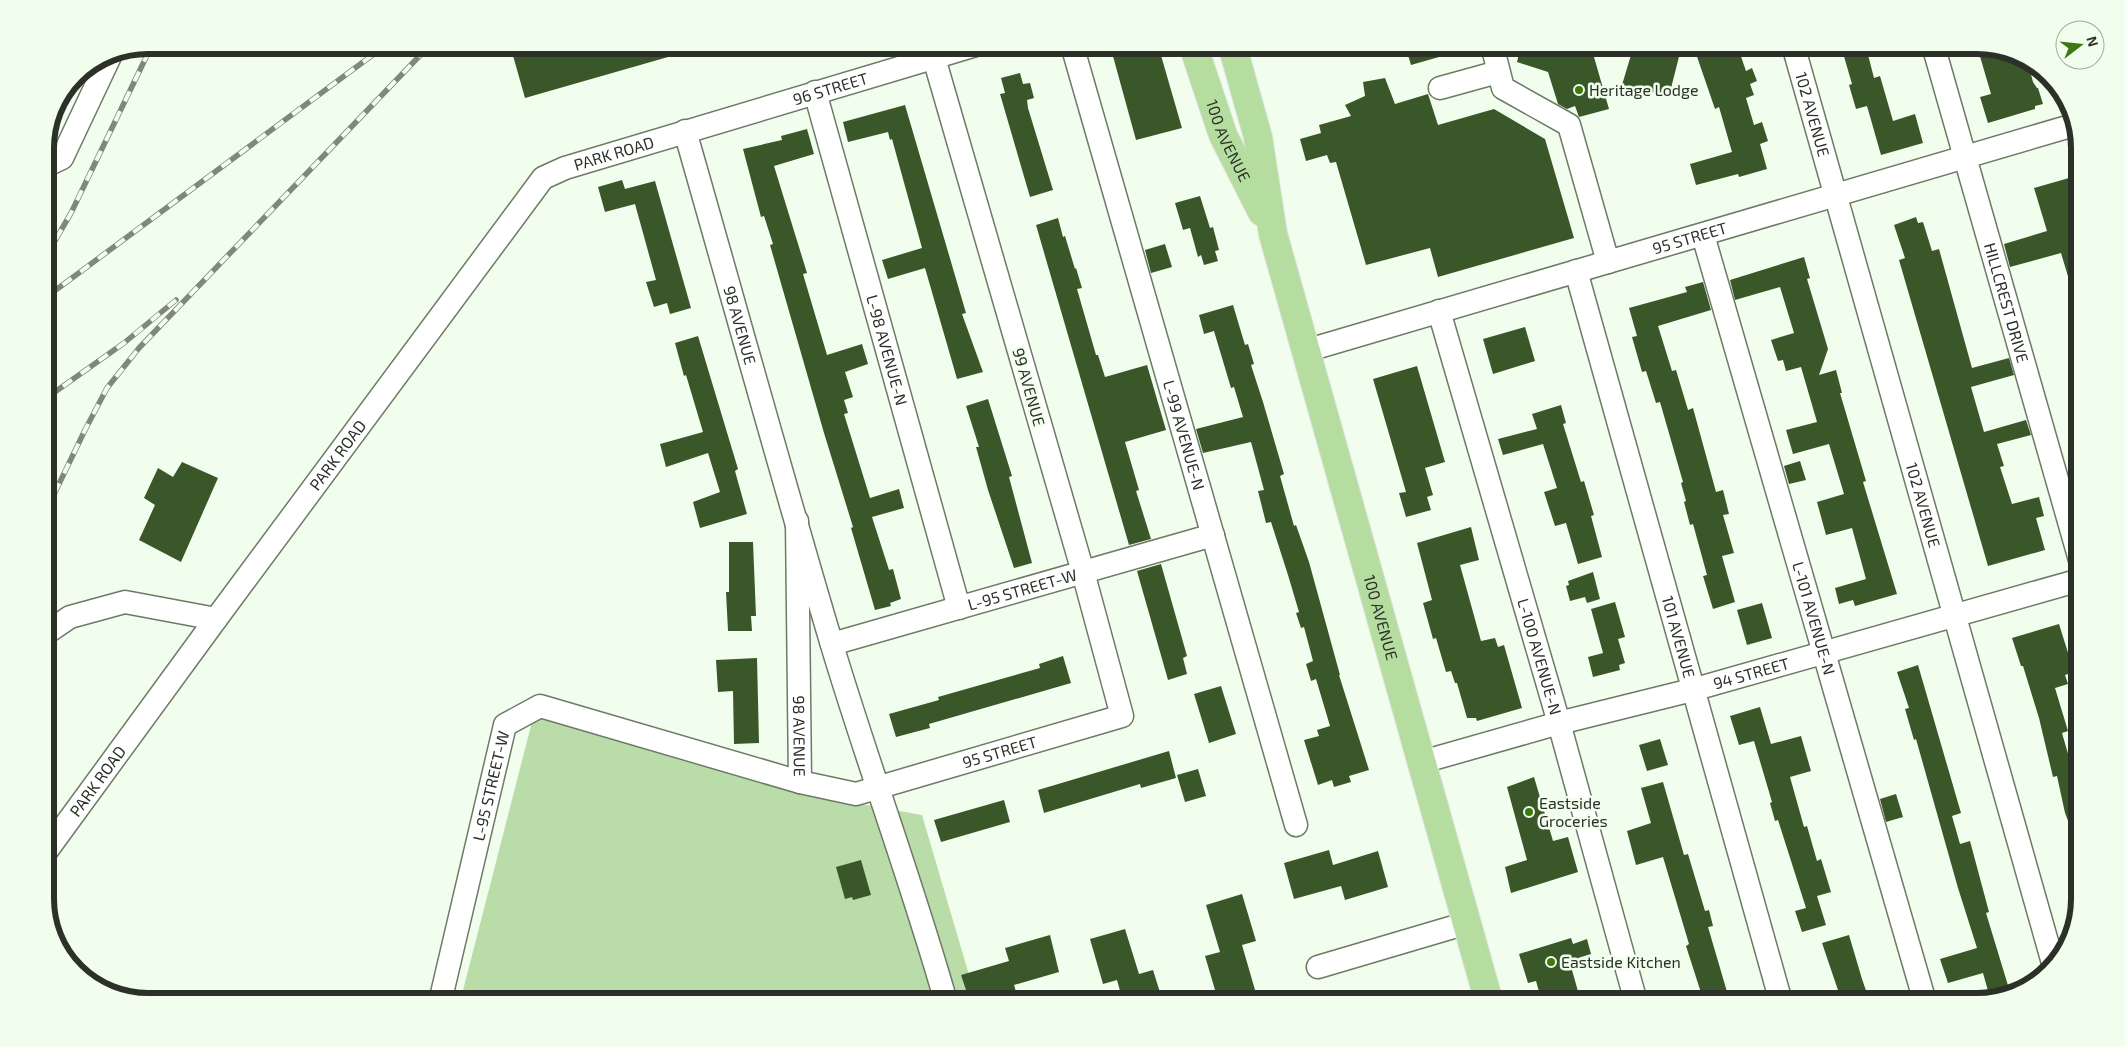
<svg xmlns="http://www.w3.org/2000/svg" width="2125" height="1047" font-family="'Exo 2',sans-serif">
<style>
.green{fill:#badca9}
.building{fill:#3a572a}
.lines{fill:none;stroke-linecap:round;stroke-linejoin:round}
.minor-casing{stroke:#6c7a66;stroke-width:25}
.major-casing{stroke:#e1e2e1;stroke-width:30}
.minor{stroke:#fff;stroke-width:22}
.major{stroke:#b6dda0;stroke-width:28}
.rail-casing{stroke:#7f887c;stroke-width:5.5}
.rail{stroke:#f2feed;stroke-width:4;stroke-dasharray:11;stroke-linecap:butt}
.poi-dot{fill:#3e7810;stroke:#f2feed;stroke-width:2}
.labels{text-anchor:middle;stroke-width:5;stroke-linejoin:round;paint-order:stroke}
.street-label{font-size:16px;fill:#2b3129;stroke:#f2feed}
.poi-label{font-size:16px;fill:#2b3129;stroke:#f2feed;text-anchor:start}
.rim{fill:none;stroke:#2b3129;stroke-width:6}
</style>
<rect width="100%" height="100%" fill="#f2feed"/>
<polygon class="green" points="534,714 680,760 800,793 922,815 977,1002 460,1002"/>
<g class="building">
<polygon points="510,45 696,45 696,49 525,98"/>
<polygon points="1125,45 1158,45 1182,128 1136,140 1111,49"/>
<polygon points="1405,45 1467,45 1467,49 1411,65"/>
<polygon points="1521,45 1606,45 1594,57 1609,109 1579,117 1575,106 1567,109 1558,104 1548,72 1517,62"/>
<polygon points="1634,45 1682,45 1669,96 1622,85"/>
<polygon points="1693,45 1737,45 1746,71 1752,68 1757,81 1750,84 1754,95 1746,98 1754,125 1762,122 1768,141 1760,144 1767,169 1739,177 1738,174 1696,185 1690,164 1732,152 1719,107 1715,109"/>
<polygon points="1866,47 1874,78 1880,76 1893,121 1915,114 1923,143 1881,155 1867,106 1856,109 1849,85 1852,84 1843,53"/>
<polygon points="1994,49 2022,55 2027,59 2033,82 2037,88 2038,88 2043,104 2035,106 2035,109 1988,123 1980,97 1991,94 1979,53"/>
<polygon points="1020,73 1023,84 1030,83 1034,98 1027,100 1028,108 1053,190 1030,197 1000,94 1005,93 1001,78"/>
<polygon points="1385,78 1395,104 1428,94 1438,125 1494,109 1545,139 1574,238 1438,277 1430,248 1366,265 1336,162 1330,163 1327,155 1306,161 1300,139 1321,133 1319,125 1351,116 1345,105 1365,96 1363,82"/>
<polygon points="905,105 966,313 962,314 983,372 957,379 925,268 888,279 882,260 922,248 892,139 890,140 888,132 848,142 843,122"/>
<polygon points="807,129 814,154 774,166 807,273 803,274 827,355 862,344 868,364 845,372 853,397 844,400 848,413 844,414 870,498 899,489 904,508 872,517 889,570 893,569 901,599 890,603 891,606 875,610 851,528 853,527 824,433 770,245 773,244 764,216 761,217 743,149 782,140 781,136"/>
<polygon points="2069,178 2075,199 2070,200 2080,232 2080,302 2076,303 2061,253 2010,267 2004,244 2047,231 2034,188"/>
<polygon points="622,180 625,189 655,181 691,308 670,314 667,303 654,307 646,282 656,280 635,204 605,212 598,187"/>
<polygon points="1200,196 1210,228 1213,227 1219,250 1215,251 1218,261 1204,265 1201,255 1198,257 1190,228 1183,230 1175,203"/>
<polygon points="1916,217 1918,223 1923,222 1932,251 1939,249 1972,368 2009,358 2014,375 1971,387 1984,432 2026,420 2031,435 1997,444 2004,466 2000,467 2012,504 2039,497 2044,516 2036,518 2045,550 1988,566 1899,260 1905,258 1894,225"/>
<polygon points="1058,218 1063,237 1065,236 1075,269 1076,268 1082,288 1077,289 1096,355 1098,355 1105,377 1147,365 1166,430 1125,442 1139,490 1136,491 1151,539 1129,545 1036,225"/>
<polygon points="1165,244 1172,267 1151,273 1145,250"/>
<polygon points="1804,257 1810,278 1807,279 1828,349 1819,375 1836,370 1842,393 1840,393 1866,481 1863,482 1897,594 1855,606 1853,600 1839,604 1835,588 1866,579 1852,528 1826,535 1817,502 1844,494 1829,444 1793,454 1786,430 1817,422 1801,367 1786,371 1783,360 1778,361 1771,340 1794,333 1780,287 1735,300 1730,280"/>
<polygon points="1703,282 1711,310 1658,326 1672,371 1676,370 1688,410 1693,408 1716,492 1723,490 1729,514 1723,515 1734,553 1722,556 1735,602 1713,609 1703,576 1707,575 1693,524 1690,525 1684,502 1686,501 1681,483 1683,482 1660,402 1656,403 1646,371 1642,372 1632,337 1637,336 1629,308 1687,292 1685,287"/>
<polygon points="1233,305 1245,345 1248,344 1254,364 1251,365 1263,402 1284,474 1280,476 1294,526 1296,525 1309,562 1340,675 1339,675 1369,770 1349,776 1351,782 1334,787 1332,780 1318,785 1304,740 1319,736 1317,730 1330,726 1316,679 1311,681 1306,664 1313,661 1304,627 1301,628 1296,613 1299,612 1288,575 1271,522 1266,523 1258,491 1264,490 1251,442 1203,453 1196,429 1243,417 1234,387 1231,388 1214,331 1204,334 1199,315"/>
<polygon points="1525,327 1535,361 1493,374 1483,339"/>
<polygon points="698,336 738,469 735,471 747,514 700,528 693,502 720,492 708,453 666,467 660,444 703,432 686,375 684,376 675,343"/>
<polygon points="1417,366 1445,462 1425,468 1433,495 1427,497 1431,510 1406,517 1399,493 1406,492 1373,379"/>
<polygon points="988,399 1012,476 1009,477 1032,563 1014,568 988,490 976,447 979,447 966,406"/>
<polygon points="1561,405 1566,423 1563,424 1581,482 1584,481 1594,515 1591,516 1602,557 1578,564 1566,523 1555,526 1544,492 1557,488 1543,444 1503,455 1498,439 1537,429 1532,414"/>
<polygon points="1800,461 1806,480 1789,484 1784,466"/>
<polygon points="182,462 218,478 181,562 139,540 155,505 144,498 158,468 173,477"/>
<polygon points="1471,527 1479,560 1460,565 1481,641 1495,638 1498,647 1504,645 1522,708 1477,721 1476,718 1467,718 1457,683 1455,683 1451,671 1446,672 1436,638 1433,639 1423,603 1432,600 1417,543"/>
<polygon points="729,542 753,542 756,616 751,616 752,631 728,631 726,592 729,592"/>
<polygon points="1161,564 1187,656 1183,658 1187,674 1168,680 1137,571"/>
<polygon points="1593,572 1600,599 1587,603 1585,597 1570,601 1566,586 1569,585 1568,581"/>
<polygon points="1615,602 1625,637 1618,639 1625,663 1619,665 1620,670 1593,677 1588,657 1603,653 1591,609"/>
<polygon points="1762,603 1772,638 1747,645 1737,610"/>
<polygon points="2059,624 2070,659 2076,657 2080,670 2065,675 2068,684 2055,688 2068,731 2062,733 2080,795 2080,846 2078,846 2065,813 2057,776 2053,777 2039,718 2023,666 2021,666 2012,638"/>
<polygon points="1063,656 1071,683 929,724 930,728 896,737 889,714 939,700 938,697 1040,668 1039,664"/>
<polygon points="757,658 759,743 734,744 733,691 718,692 716,660"/>
<polygon points="1918,665 1961,813 1952,816 1960,844 1970,841 1989,912 1986,913 2010,992 1990,998 1983,973 1948,983 1940,959 1977,948 1958,888 1916,739 1914,740 1905,709 1909,708 1897,672"/>
<polygon points="1221,686 1236,734 1209,743 1194,694"/>
<polygon points="1760,707 1771,744 1801,736 1811,771 1790,777 1804,827 1807,826 1817,861 1821,859 1831,892 1817,896 1826,925 1802,932 1795,911 1806,908 1778,820 1775,821 1770,803 1772,802 1754,741 1739,745 1730,716"/>
<polygon points="1660,739 1668,765 1647,771 1639,745"/>
<polygon points="1169,751 1176,778 1141,788 1140,784 1044,813 1038,790"/>
<polygon points="1198,769 1206,796 1185,802 1177,775"/>
<polygon points="1534,777 1553,841 1568,837 1578,872 1511,893 1505,867 1527,860 1507,787"/>
<polygon points="1663,782 1684,855 1688,854 1705,911 1709,910 1713,926 1708,927 1730,1002 1704,1002 1686,946 1689,944 1663,857 1636,865 1627,831 1651,823 1641,788"/>
<polygon points="1896,794 1903,817 1886,822 1880,799"/>
<polygon points="1004,800 1010,822 941,842 934,820"/>
<polygon points="1329,850 1333,865 1378,851 1388,887 1345,900 1341,886 1294,899 1284,863"/>
<polygon points="861,860 871,895 853,900 852,897 845,899 836,867"/>
<polygon points="1242,894 1256,941 1242,945 1255,990 1218,1000 1205,956 1220,952 1206,905"/>
<polygon points="1125,929 1139,974 1153,970 1163,1002 1123,1002 1117,980 1103,984 1090,939"/>
<polygon points="1050,935 1059,972 1014,985 1018,998 1004,1002 970,1002 961,975 1009,961 1005,948"/>
<polygon points="1849,935 1862,979 1870,1002 1842,1002 1822,943"/>
<polygon points="1571,938 1573,944 1587,939 1591,954 1578,958 1581,967 1572,970 1581,1002 1542,1002 1536,981 1528,983 1519,954"/>
</g>
<g class="lines">
<g class="minor-casing">
<g id="minor">
<path id="s1" d="M 1072,45 L 1296,825"/>
<polyline points="1492,45 1503,88 1569,125 1608,262"/>
<path id="s2" d="M 1793,45 L 2053,963"/>
<path id="s3" d="M 1933,45 L 2080,560"/>
<polyline points="1440,88 1498,72"/>
<path id="s4" d="M 815,92 L 959,608"/>
<path id="s5" d="M 685,131 C 734,302 781,474 832,645 C 868,765 912,882 946,1002"/>
<polyline points="45,166 62,158 112,52"/>
<path id="s6" d="M 1703,235 L 1925,1002"/>
<path id="s7" d="M 1576,271 L 1781,1002"/>
<path id="s8" d="M 1439,311 L 1559,723 L 1636,1002"/>
<path id="s9" d="M 1305,351 L 2074,125"/>
<path id="s10" d="M 797,521 L 800,782 L 856,794 L 1122,716 L 1083,572 L 934,58"/>
<polyline points="45,634 70,617 125,602 216,619"/>
<path id="s11" d="M 832,644 L 1213,535"/>
<path id="s12" d="M 1422,762 L 1559,723 L 1692,690 L 2080,580"/>
<path id="s13" d="M 45,853 L 216,619 L 543,178 L 565,168 L 976,45"/>
<polyline points="1318,967 1467,923"/>
<path id="s14" d="M 440,1002 L 505,725 L 540,706 L 800,782"/>
</g>
</g>
<g class="major-casing">
<g id="major">
<path id="s15" d="M 1193,45 L 1223,135 L 1262,212"/>
<path id="s16" d="M 1232,45 L 1258,137 L 1273,234 L 1489,1002"/>
</g>
</g>
<use href="#minor" class="minor"/>
<use href="#major" class="major"/>
<g class="rail-casing">
<g id="rail">
<polyline points="45,258 71,213 152,45"/>
<polyline points="45,298 386,45"/>
<polyline points="45,399 124,343 176,300"/>
<polyline points="45,513 85,430 107,388 139,348 430,45"/>
</g>
</g>
<use href="#rail" class="rail"/>
</g>
<g class="poi-dot">
<circle cx="1579" cy="90" r="5"/>
<circle cx="1529" cy="812" r="5"/>
<circle cx="1551" cy="962" r="5"/>
</g>
<g class="labels">
<g class="street-label">
<text dy="6" stroke="none"><textPath href="#s13" startOffset="1140">96 STREET</textPath></text>
<text dy="6" stroke="none"><textPath href="#s2" startOffset="72">102 AVENUE</textPath></text>
<text dy="6" stroke="none"><textPath href="#s15" startOffset="102">100 AVENUE</textPath></text>
<text dy="6" stroke="none"><textPath href="#s13" startOffset="914">PARK ROAD</textPath></text>
<text dy="6" stroke="none"><textPath href="#s9" startOffset="401">95 STREET</textPath></text>
<text dy="6" stroke="none"><textPath href="#s3" startOffset="268">HILLCREST DRIVE</textPath></text>
<text dy="6" stroke="none"><textPath href="#s5" startOffset="202">98 AVENUE</textPath></text>
<text dy="6" stroke="none"><textPath href="#s4" startOffset="268">L-98 AVENUE-N</textPath></text>
<text transform="translate(1029 387) rotate(74)" y="6">99 AVENUE</text>
<text dy="6" stroke="none"><textPath href="#s1" startOffset="406">L-99 AVENUE-N</textPath></text>
<text dy="6" stroke="none"><textPath href="#s13" startOffset="494">PARK ROAD</textPath></text>
<text dy="6" stroke="none"><textPath href="#s2" startOffset="478">102 AVENUE</textPath></text>
<text dy="6" stroke="none"><textPath href="#s11" startOffset="198">L-95 STREET-W</textPath></text>
<text dy="6" stroke="none"><textPath href="#s16" startOffset="592">100 AVENUE</textPath></text>
<text dy="6" stroke="none"><textPath href="#s6" startOffset="399">L-101 AVENUE-N</textPath></text>
<text dy="6" stroke="none"><textPath href="#s7" startOffset="380">101 AVENUE</textPath></text>
<text dy="6" stroke="none"><textPath href="#s8" startOffset="360">L-100 AVENUE-N</textPath></text>
<text dy="6" stroke="none"><textPath href="#s12" startOffset="341">94 STREET</textPath></text>
<text dy="6" stroke="none"><textPath href="#s10" startOffset="215">98 AVENUE</textPath></text>
<text dy="6" stroke="none"><textPath href="#s10" startOffset="468">95 STREET</textPath></text>
<text dy="6" stroke="none"><textPath href="#s13" startOffset="89">PARK ROAD</textPath></text>
<text dy="6" stroke="none"><textPath href="#s14" startOffset="222">L-95 STREET-W</textPath></text>
</g>
<g class="poi-label">
<text x="1589" y="96">Heritage Lodge</text>
<text x="1539" y="809">Eastside<tspan x="1539" dy="18">Groceries</tspan></text>
<text x="1561" y="968">Eastside Kitchen</text>
</g>
</g>
<path d="M0 0H2125V1047H0ZM148 54H1977A94 94 0 0 1 2071 148V899A94 94 0 0 1 1977 993H148A94 94 0 0 1 54 899V148A94 94 0 0 1 148 54Z" fill="#f2feed" fill-rule="evenodd"/>
<path class="rim" d="M148 54H1977A94 94 0 0 1 2071 148V899A94 94 0 0 1 1977 993H148A94 94 0 0 1 54 899V148A94 94 0 0 1 148 54Z"/>
<g transform="translate(2080 45) rotate(74)"><circle r="24" fill="#f2feed" stroke="#a2ac9f"/>
<path d="M0-4L9 19L0 12L-9 19Z" fill="#3e7810"/>
<text y="-8" font-size="14" font-weight="bold" text-anchor="middle" fill="#2b3129">N</text>
</g>
</svg>
